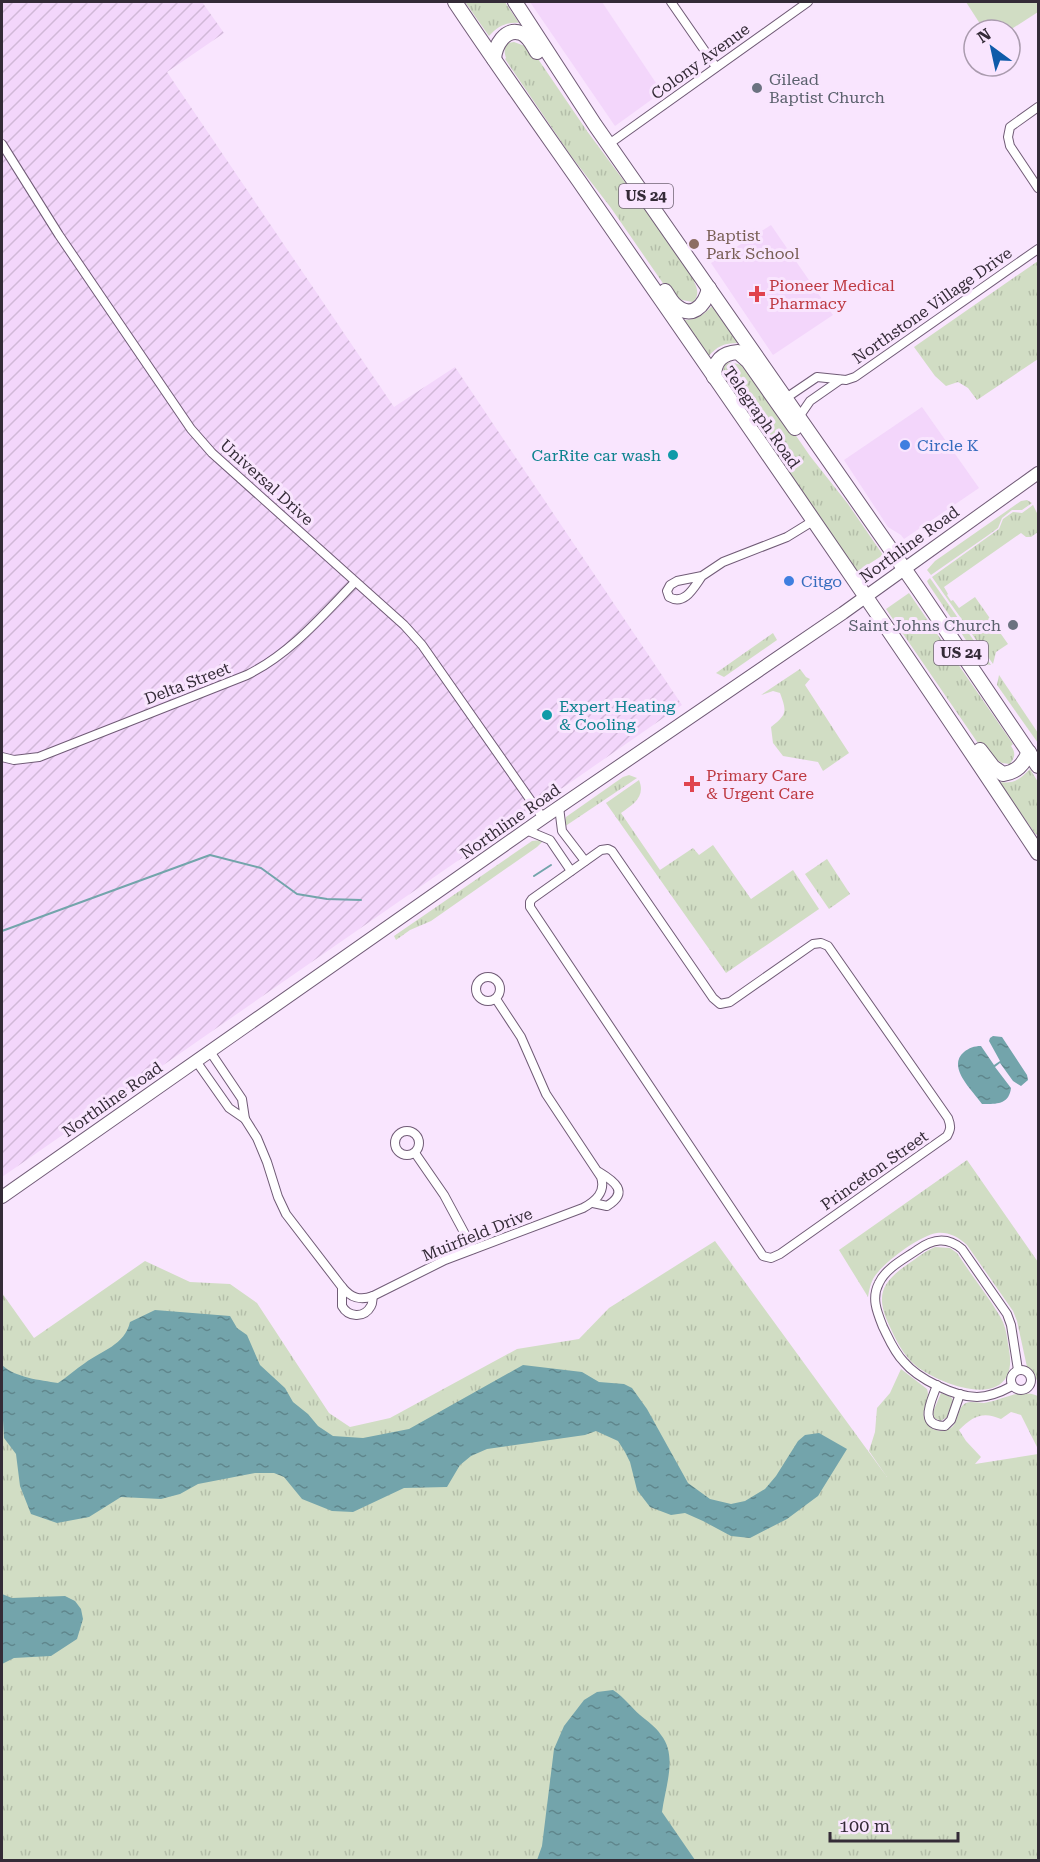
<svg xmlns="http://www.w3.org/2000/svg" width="1040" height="1862" font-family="'Roboto Serif',serif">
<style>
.built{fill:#f3d6fb}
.industrial{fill:url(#industrial-furrows)}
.grass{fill:url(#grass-tufts)}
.pitch{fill:#d1ddc4}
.water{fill:url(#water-ripples)}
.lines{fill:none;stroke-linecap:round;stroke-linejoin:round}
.stream{stroke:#73a4ab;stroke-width:2}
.minor-casing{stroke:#705b76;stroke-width:10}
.secondary-casing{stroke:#705b76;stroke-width:14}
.primary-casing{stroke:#705b76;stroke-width:16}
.minor{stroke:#fff;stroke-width:8}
.secondary{stroke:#fff;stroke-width:12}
.primary{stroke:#fff;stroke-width:14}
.worship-dot{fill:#6b7280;stroke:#f9e5fe;stroke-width:2}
.education-dot{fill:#8d6e63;stroke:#f9e5fe;stroke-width:2}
.health-dot{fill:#e0444e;stroke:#f9e5fe;stroke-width:2}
.shop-dot{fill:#3f7fe0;stroke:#f9e5fe;stroke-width:2}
.culture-dot{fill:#0f9aa8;stroke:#f9e5fe;stroke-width:2}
.labels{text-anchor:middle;stroke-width:6;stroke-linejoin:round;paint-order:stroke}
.shield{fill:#f9e5fe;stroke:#6f6373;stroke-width:1.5}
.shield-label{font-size:15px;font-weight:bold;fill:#342b37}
.street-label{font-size:16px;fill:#342b37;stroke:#f9e5fe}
.worship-label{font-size:16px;fill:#5b616d;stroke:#f9e5fe;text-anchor:start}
.education-label{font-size:16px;fill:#785e54;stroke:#f9e5fe;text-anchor:start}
.health-label{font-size:16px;fill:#be3a42;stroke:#f9e5fe;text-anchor:start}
.shop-label{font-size:16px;fill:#366cbe;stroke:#f9e5fe;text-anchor:start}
.culture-label{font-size:16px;fill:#0d838f;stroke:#f9e5fe;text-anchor:end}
</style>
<defs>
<pattern id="industrial-furrows" width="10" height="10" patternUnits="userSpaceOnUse" patternTransform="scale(1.5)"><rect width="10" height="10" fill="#f3d6fb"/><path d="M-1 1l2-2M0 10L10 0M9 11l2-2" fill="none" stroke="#d1b8d8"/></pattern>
<pattern id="grass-tufts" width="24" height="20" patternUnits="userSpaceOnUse" patternTransform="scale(1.5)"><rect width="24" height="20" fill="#d1ddc4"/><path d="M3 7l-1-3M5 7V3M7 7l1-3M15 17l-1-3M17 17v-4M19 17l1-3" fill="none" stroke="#b4bea9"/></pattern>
<pattern id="water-ripples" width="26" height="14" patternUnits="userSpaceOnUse" patternTransform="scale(1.5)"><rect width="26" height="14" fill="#73a4ab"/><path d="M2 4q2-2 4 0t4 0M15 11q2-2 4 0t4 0" fill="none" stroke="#5f868c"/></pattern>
</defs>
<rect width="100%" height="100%" fill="#f9e5fe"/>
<g class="built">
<polygon points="530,2 602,2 662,92 615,126"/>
<polygon points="771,225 833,315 773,355 711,263"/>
<polygon points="922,407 979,488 904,539 901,535 888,527 844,460"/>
</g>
<polygon class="industrial" points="2,2 202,2 224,33 167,72 394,407 455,367 682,705 2,1177"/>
<g class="grass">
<path d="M 465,2 L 505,2 L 519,23 C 506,22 498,26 489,36 Z"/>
<path d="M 514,42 L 525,46 L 532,54 L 534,53 L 587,131 L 644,208 L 695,281 L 694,282 C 698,289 699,296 693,302 L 682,300 L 669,292 L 611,208 L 571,156 L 505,59 L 506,58 C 504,52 504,48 508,43 Z"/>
<polygon points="1038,261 1038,359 977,400 968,388 958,382 946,386 935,376 914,347"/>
<path d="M 712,306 L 738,343 C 724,343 717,346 708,357 L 682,320 C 697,320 702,316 712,306 Z"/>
<path d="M 731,362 L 741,365 L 750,373 L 752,372 L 810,456 L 848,504 L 883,555 L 855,573 L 725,382 L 727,380 C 723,374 722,370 725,364 Z"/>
<polygon points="1027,500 1032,503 1022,510 1012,510 1002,518 998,528 987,536 931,575 927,570 935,561 1021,501"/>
<polygon points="1033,505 1038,515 1038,532 1031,537 1026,537 1021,533 944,587 948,594 947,595 951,601 953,600 959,608 975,597 1008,644 996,652 993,664 932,577 999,529 1003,519 1013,512 1022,513"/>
<polygon points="930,578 991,665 984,664 980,661 929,585 927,581"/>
<path d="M 909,593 L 1013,744 L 1011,746 C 1016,753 1015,757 1010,764 L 1002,763 L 984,752 L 886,609 Z"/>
<polygon points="773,633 777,640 724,677 716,673"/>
<path d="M 800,669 L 806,677 L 810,679 L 805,685 L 849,753 L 823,771 L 818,762 L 783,756 L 773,743 L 771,727 C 787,714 787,712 780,693 L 773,691 L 761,695 Z"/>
<polygon points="999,675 1038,733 1038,743 997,685"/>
<path d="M 1030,769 L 1038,782 L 1038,833 L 1036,835 L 999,782 C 1014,784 1019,780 1030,769 Z"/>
<polygon points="629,775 637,778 564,827 566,817 623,777"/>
<path d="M 639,780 C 646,797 633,804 621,813 L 660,870 L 693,848 L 699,855 L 713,845 L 751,899 L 793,870 L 819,909 L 726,973 L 606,803 Z"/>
<polygon points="541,840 544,840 537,847 431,921 410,930 396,940 394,936 532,841"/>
<polygon points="827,859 850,894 829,909 805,874"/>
<path d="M 967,1160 L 1038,1262 L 1038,1381 L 1030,1373 L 1027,1367 L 1017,1321 L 1013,1311 L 967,1245 C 958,1237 949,1232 937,1233 C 920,1235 881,1264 873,1279 C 870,1285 869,1291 868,1297 L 839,1250 Z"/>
<path d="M 715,1241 L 887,1477 L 869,1451 L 875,1432 L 877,1408 L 890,1393 L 901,1369 L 927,1389 C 931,1400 920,1409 925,1420 C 929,1431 943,1434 952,1427 C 959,1421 957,1407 966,1403 C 971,1401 979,1403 984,1403 C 1004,1400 1018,1388 1038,1396 L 1038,1449 L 1021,1415 L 1011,1412 L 1001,1419 C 983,1411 973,1416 959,1430 L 966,1441 L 981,1457 L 975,1464 L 1038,1454 L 1038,1860 L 2,1860 L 2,1293 L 34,1338 L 145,1261 L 190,1282 L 230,1284 L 257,1303 L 329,1413 L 350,1427 L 390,1418 L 517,1349 L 579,1339 L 609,1308 Z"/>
<path d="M 935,1247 L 950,1248 L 957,1253 C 968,1270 980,1286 991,1302 C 995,1309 1000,1315 1003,1322 C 1006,1329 1007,1337 1008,1344 C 1010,1354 1012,1366 1007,1376 C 992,1405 935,1381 916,1366 C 903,1355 896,1340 889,1325 C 875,1295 882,1282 908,1264 C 917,1258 925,1251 935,1247 Z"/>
<polygon points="941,1393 951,1397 953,1400 947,1417 941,1421 934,1418 933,1412"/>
</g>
<polygon class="pitch" points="966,2 1038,2 1038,12 1010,30 984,30"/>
<g class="water">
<path d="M 993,1036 L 1002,1037 L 1027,1075 L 1028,1080 L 1021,1086 L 1013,1081 L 1000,1063 L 995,1067 L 1011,1088 C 1009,1105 996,1104 982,1104 C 973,1091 946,1067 964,1052 C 969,1048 974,1046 981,1046 L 994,1065 L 1000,1061 L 989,1041 L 990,1038 Z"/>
<path d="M 155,1310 L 230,1316 L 237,1328 L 247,1335 L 260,1365 L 285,1388 L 293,1402 L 308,1414 L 318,1426 L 333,1436 L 363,1438 L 409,1429 L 523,1365 L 582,1372 L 599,1382 L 624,1384 L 632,1388 L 647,1409 L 688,1483 L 710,1499 L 731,1504 L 745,1501 L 765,1489 L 776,1476 L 798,1441 L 805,1435 L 819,1433 L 847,1449 L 818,1496 L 787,1519 L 750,1538 L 731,1536 L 703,1521 L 685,1513 L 671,1515 L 650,1507 L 637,1490 L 630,1462 L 625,1452 L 618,1441 L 596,1431 L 585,1435 L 487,1449 L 471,1456 L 460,1465 L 447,1487 L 404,1488 L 353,1512 L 332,1511 L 302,1499 L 284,1477 L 274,1473 L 255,1473 L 198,1484 L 180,1494 L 161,1499 L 121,1497 L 89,1517 L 57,1523 L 31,1514 L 20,1486 L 16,1454 L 4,1438 L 3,1420 L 2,1419 L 2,1365 C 16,1378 40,1380 58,1383 C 67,1377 76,1369 85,1363 C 101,1351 125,1345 130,1322 Z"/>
<polygon points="2,1594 12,1598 65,1596 75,1601 81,1609 83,1619 77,1639 51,1656 14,1658 2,1664"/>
<path d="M 613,1690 C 624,1697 631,1707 640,1715 C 647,1721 656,1727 661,1735 C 678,1756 665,1788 662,1812 L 695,1860 L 537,1860 L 542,1846 L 554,1749 L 564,1726 L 584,1700 L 597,1692 Z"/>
</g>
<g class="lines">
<g class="stream">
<polyline points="534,876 551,865"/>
<polyline points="2,931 210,855 261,868 297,894 327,899 361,900"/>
</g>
<g class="minor-casing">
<g id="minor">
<polyline points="671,2 716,67"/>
<polyline points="1038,107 1010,127 1008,137 1010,146 1038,188"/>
<polyline points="2,144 59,235 191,429 212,453 404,625 422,645 543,818"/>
<polyline points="609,144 808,2"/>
<polyline points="786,398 817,377 846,380 855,377 1038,249"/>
<polyline points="799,417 810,401 840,380"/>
<path d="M 702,576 C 694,587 685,606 669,597 L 667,591 L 670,585 L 677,581 L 702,576 L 723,562 L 787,537 L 813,521"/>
<path d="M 2,757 L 14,760 L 39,757 L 247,675 C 291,653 321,617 355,582"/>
<polyline points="559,807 562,831 585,861"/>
<polyline points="526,830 550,840 571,871"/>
<path d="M 608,849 L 612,851 L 713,998 L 720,1004 L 730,1002 L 813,944 L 821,943 L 828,946 L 948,1118 C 951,1126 951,1129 947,1136 L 780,1254 L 771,1258 L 763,1256 L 530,907 L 530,902 L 532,899 L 601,850 Z"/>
<circle cx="488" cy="989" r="12"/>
<polyline points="196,1061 229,1108 245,1119 242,1099 209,1050"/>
<path d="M 245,1119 L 257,1138 L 267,1162 L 278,1197 L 286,1214 L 342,1287 C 351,1298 360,1301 373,1296 L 445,1260 L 583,1208 C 596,1201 606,1192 601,1177 L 546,1094 L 521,1037 L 496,999"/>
<circle cx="407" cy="1143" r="12"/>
<polyline points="415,1153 444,1195 473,1249"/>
<path d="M 593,1203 L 607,1206 C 630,1192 614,1181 599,1172"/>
<path d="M 342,1287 L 342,1306 C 348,1317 364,1319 371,1306 C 373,1303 372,1299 373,1296"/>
<circle cx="1021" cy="1380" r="10"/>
<path d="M 937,1385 C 932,1400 917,1426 945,1426 L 951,1420 L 960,1394"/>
<path d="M 1012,1386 C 1001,1392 989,1397 977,1397 C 955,1397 918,1379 904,1362 C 894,1352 889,1339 883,1327 C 877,1312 871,1298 879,1283 C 886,1268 904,1259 917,1250 C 932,1239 947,1236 962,1249 L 1007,1314 L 1011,1325 L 1018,1370"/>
</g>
</g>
<g class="secondary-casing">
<polyline id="secondary" points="2,1197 543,818 843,613 1038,473"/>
</g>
<g class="primary-casing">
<g id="primary">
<path d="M 455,2 C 495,62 537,121 579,181 C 733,404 889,627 1038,853"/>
<polyline points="515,2 595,125 919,590 1038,766"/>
<path d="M 494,59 C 495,46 505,27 521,33 C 529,36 533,46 537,52"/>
<path d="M 665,291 C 668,295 670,300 674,304 C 691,321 705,306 709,288"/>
<path d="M 714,377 C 714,361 722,353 738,352 L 748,361 L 795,428"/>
<path d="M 980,750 L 993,767 L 1003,774 C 1017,772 1023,765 1029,752"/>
</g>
</g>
<use href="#minor" class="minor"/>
<use href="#secondary" class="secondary"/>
<use href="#primary" class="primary"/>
</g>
<g class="worship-dot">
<circle cx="757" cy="88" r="6"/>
<circle cx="1013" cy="625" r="6"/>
</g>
<circle class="education-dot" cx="694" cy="244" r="6"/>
<g class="health-dot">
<path d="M754 285h6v6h6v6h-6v6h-6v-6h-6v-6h6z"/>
<path d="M689 775h6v6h6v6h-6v6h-6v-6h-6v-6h6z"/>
</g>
<g class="shop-dot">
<circle cx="905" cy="445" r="6"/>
<circle cx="789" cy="581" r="6"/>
</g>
<g class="culture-dot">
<circle cx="673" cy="455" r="6"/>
<circle cx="547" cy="715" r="6"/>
</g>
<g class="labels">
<g class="shield">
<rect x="619" y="184" width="54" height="24" rx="4.5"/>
<rect x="934" y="641" width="54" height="24" rx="4.5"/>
</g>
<g class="shield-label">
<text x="646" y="201">US 24</text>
<text x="961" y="658">US 24</text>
</g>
<g class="street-label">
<text transform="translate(700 61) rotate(-36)" y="6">Colony Avenue</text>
<text transform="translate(932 305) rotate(-35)" y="6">Northstone Village Drive</text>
<text transform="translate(762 417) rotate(55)" y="6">Telegraph Road</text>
<text transform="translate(267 482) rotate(42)" y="6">Universal Drive</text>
<text transform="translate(909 544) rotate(-36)" y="6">Northline Road</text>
<text transform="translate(187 683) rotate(-21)" y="6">Delta Street</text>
<text transform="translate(510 821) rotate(-35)" y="6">Northline Road</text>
<text transform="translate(112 1099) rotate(-35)" y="6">Northline Road</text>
<text transform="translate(874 1170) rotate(-35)" y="6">Princeton Street</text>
<text transform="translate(477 1234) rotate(-22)" y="6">Muirfield Drive</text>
</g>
<g class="worship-label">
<text x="769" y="85">Gilead<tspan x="769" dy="18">Baptist Church</tspan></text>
<text x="1001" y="631" text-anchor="end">Saint Johns Church</text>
</g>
<g class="education-label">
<text x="706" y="241">Baptist<tspan x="706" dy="18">Park School</tspan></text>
</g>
<g class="health-label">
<text x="769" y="291">Pioneer Medical<tspan x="769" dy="18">Pharmacy</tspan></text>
<text x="706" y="781">Primary Care<tspan x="706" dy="18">&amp; Urgent Care</tspan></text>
</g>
<g class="shop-label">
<text x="917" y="451">Circle K</text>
<text x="801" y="587">Citgo</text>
</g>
<g class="culture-label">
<text x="661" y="461">CarRite car wash</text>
<text x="559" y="712" text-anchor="start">Expert Heating<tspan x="559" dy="18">&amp; Cooling</tspan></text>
</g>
</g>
<rect width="1040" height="1862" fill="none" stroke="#342b37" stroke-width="6"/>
<g transform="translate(992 48) rotate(327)"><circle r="28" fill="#f9e5fe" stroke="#aa9bae" stroke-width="1.5"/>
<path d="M0-4.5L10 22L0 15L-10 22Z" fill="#0f5baa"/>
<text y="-9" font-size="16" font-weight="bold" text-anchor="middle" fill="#342b37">N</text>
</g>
<path d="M830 1832v9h128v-9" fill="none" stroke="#342b37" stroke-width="3"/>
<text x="839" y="1832" font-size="18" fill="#342b37" stroke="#f9e5fe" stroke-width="4.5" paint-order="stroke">100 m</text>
</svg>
